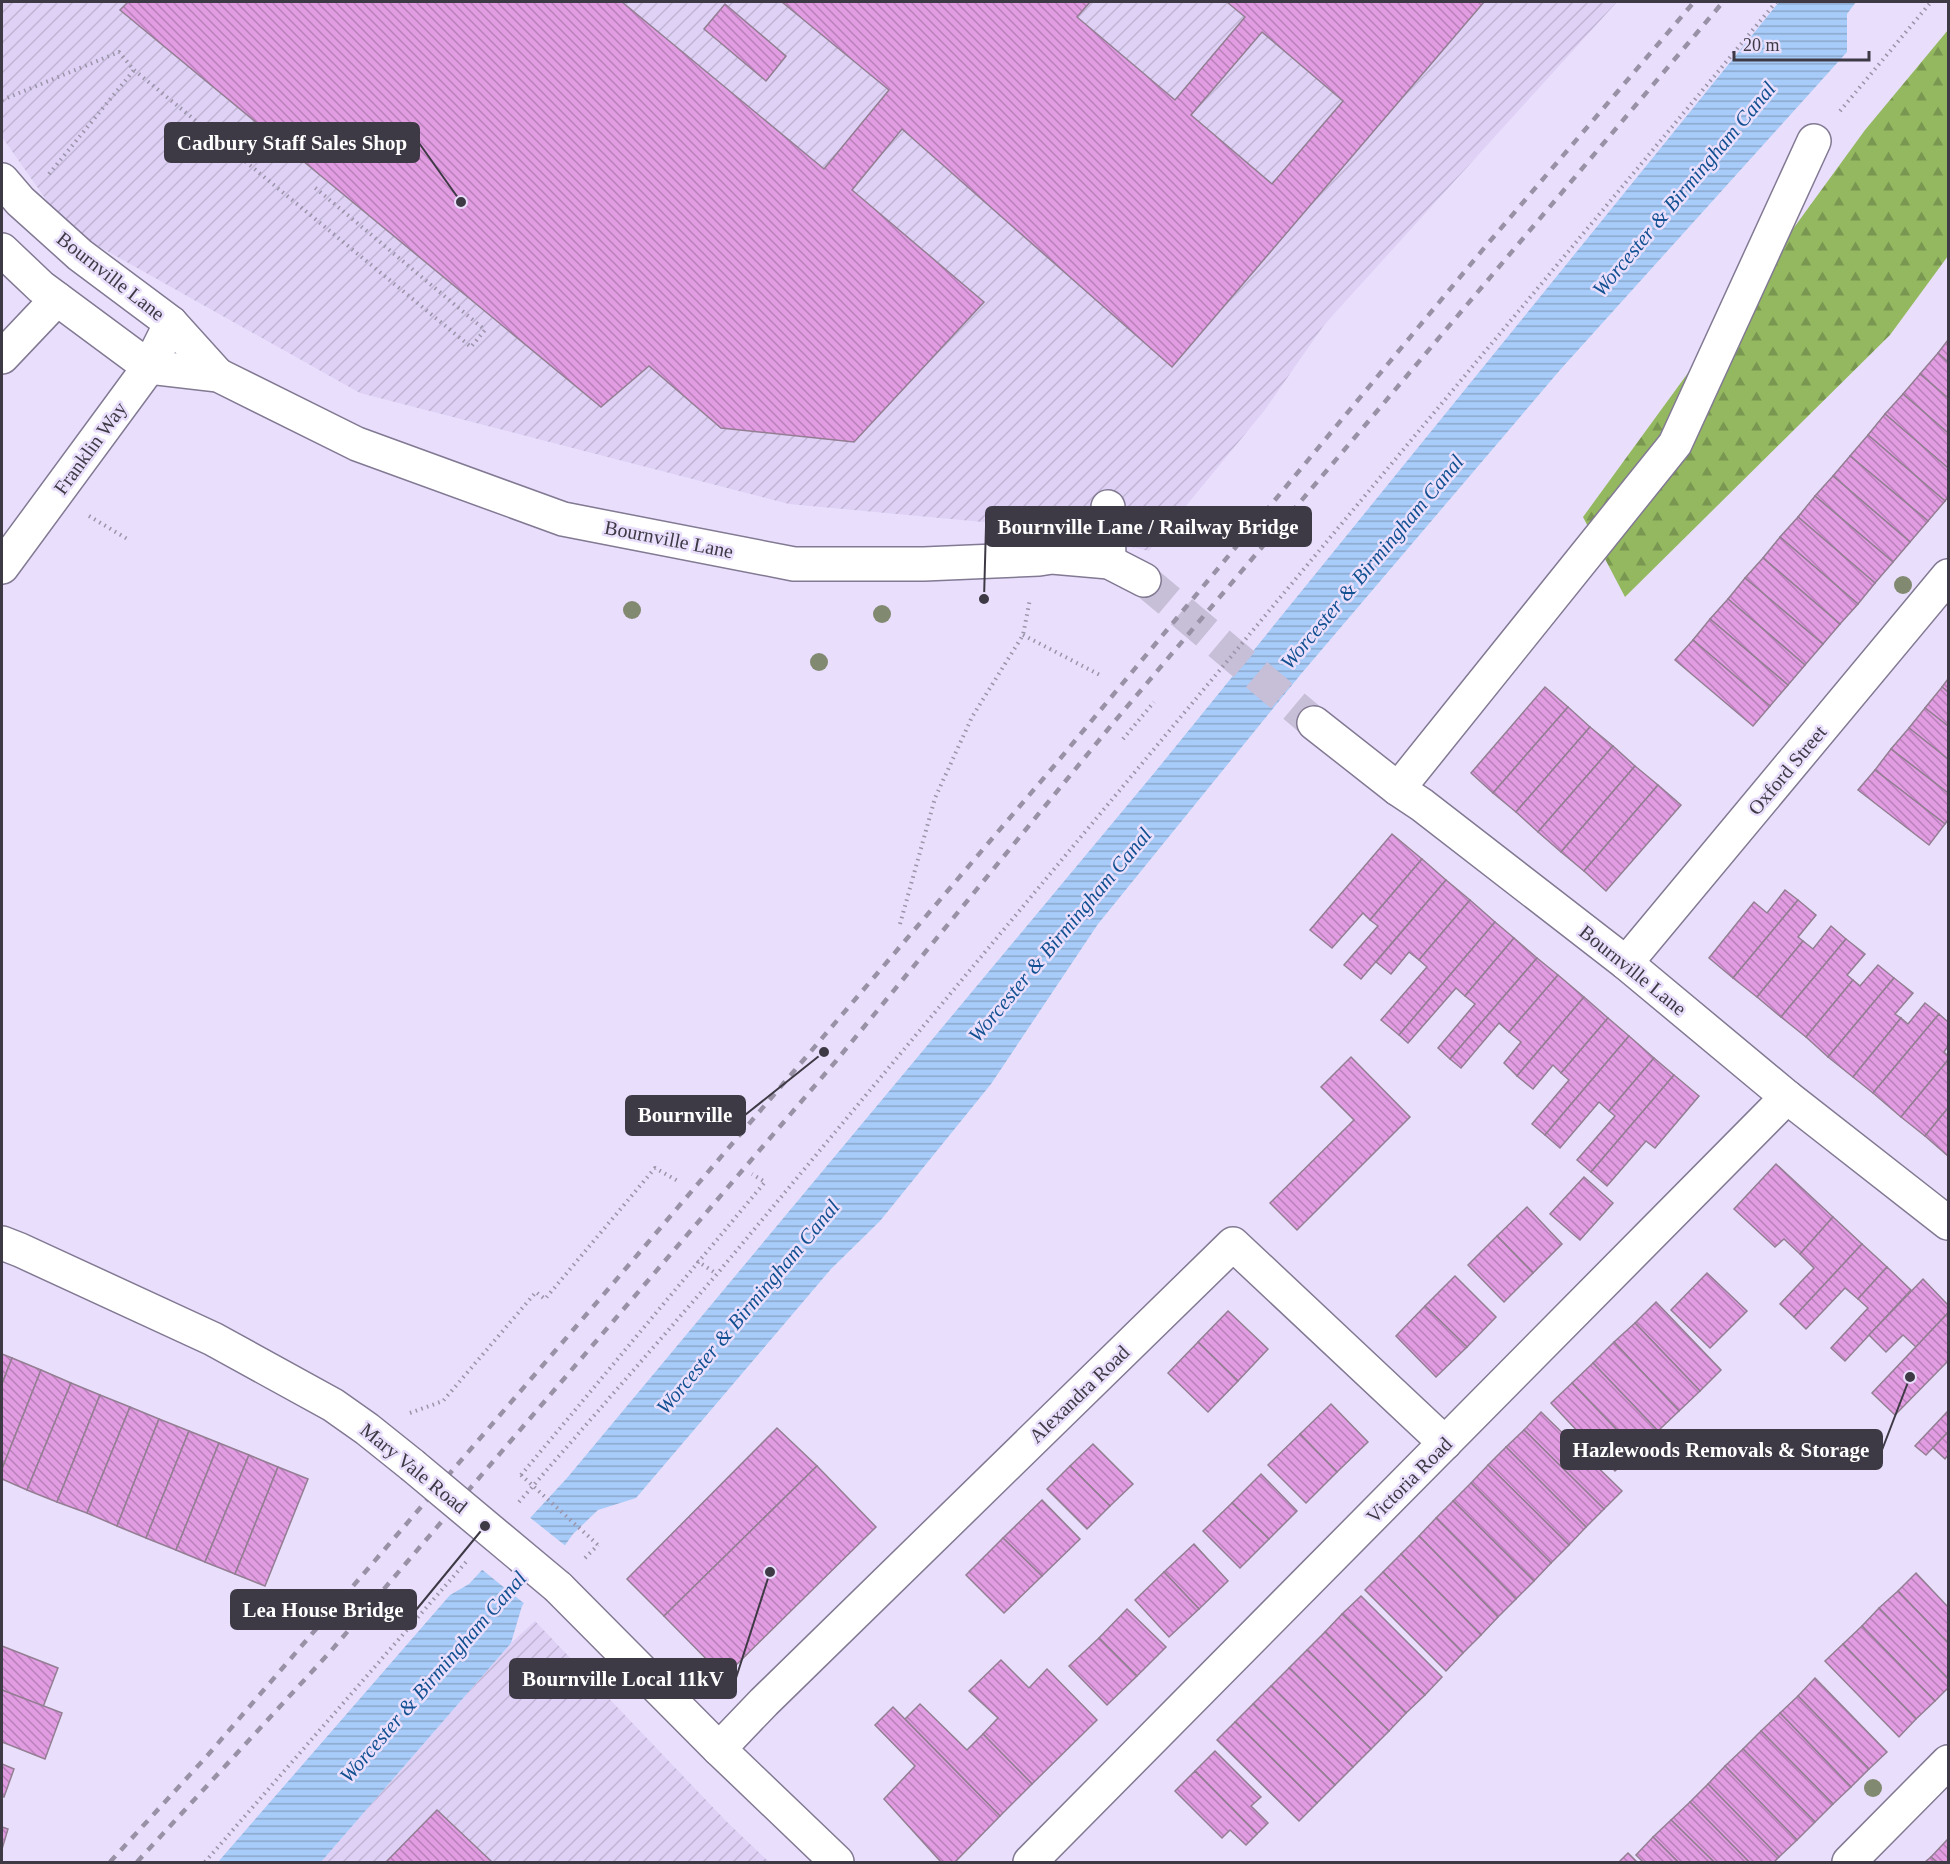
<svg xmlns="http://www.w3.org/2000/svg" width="1950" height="1864" font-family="'Times New Roman',serif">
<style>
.industrial{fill:url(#industrial-furrows)}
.forest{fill:url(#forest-firs)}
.water{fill:url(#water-rules)}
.pier{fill:#e9dffc}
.building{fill:url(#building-back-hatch);stroke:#937e93;stroke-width:1.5;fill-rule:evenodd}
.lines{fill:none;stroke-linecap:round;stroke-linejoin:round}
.minor-tunnel{stroke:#c7bed7;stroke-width:33;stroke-dasharray:33 16;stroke-linecap:butt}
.minor-casing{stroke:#827993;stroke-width:36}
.path{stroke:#9b94a9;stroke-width:4;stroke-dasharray:1.5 4.5;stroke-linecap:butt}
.minor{stroke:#fff;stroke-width:33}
.rail{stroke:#9992a6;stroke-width:4.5;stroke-dasharray:8 8;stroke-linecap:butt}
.minor-bridge-casing{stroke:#827993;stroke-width:36;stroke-linecap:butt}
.path-bridge{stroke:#9b94a9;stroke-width:4;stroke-dasharray:1.5 4.5;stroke-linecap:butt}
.minor-bridge{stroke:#fff;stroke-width:33}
.tree{fill:#828971}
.labels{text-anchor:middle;stroke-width:5;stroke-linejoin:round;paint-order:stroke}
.street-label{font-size:20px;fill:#3e3a45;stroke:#e9dffc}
.water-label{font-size:21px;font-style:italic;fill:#125091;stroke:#e9dffc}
.leader{fill:none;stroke:#3e3a45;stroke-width:2}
.callout-dot{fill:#3e3a45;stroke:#e9dffc;stroke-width:2}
.callout{fill:#3e3a45;stroke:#3e3a45;stroke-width:2}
.callout-label{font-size:21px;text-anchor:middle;font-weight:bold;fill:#fff}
</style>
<defs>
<pattern id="industrial-furrows" width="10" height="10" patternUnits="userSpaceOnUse" patternTransform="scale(1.5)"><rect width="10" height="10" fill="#ded1f5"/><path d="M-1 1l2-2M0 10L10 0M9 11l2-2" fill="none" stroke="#c0b4d3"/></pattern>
<pattern id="forest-firs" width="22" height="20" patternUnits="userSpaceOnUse" patternTransform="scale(1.5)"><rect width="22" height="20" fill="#93b85f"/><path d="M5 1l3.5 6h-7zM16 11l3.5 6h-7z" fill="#799750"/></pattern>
<pattern id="water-rules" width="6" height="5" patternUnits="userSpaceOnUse" patternTransform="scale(1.5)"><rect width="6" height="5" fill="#a8ccf9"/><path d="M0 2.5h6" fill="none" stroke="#8aa7cb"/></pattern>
<pattern id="building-back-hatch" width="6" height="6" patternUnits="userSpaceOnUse" patternTransform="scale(1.5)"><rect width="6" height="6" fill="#e29ce2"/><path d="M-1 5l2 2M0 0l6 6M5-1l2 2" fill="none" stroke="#b980b9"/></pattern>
</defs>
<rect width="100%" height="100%" fill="#e9dffc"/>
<g class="industrial">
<polygon points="2,2 1617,2 1324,325 1264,411 1149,551 1048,528 789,504 360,393 66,228 2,137"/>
<polygon points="535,1621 726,1821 769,1862 321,1862 511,1643"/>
</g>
<polygon class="forest" points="1948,30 1948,256 1890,335 1625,597 1583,517 1865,130"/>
<polygon class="water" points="1779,2 1856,2 1847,14 1847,52 1560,370 1301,674 1098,924 991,1084 880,1221 831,1269 636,1498 598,1510 573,1534 522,1606 511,1643 321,1862 218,1862 450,1595 469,1584 567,1478 1155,772"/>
<polygon class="pier" points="528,1516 567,1547 526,1605 480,1568"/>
<g class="building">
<path d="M 128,2 L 622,2 L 824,169 L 889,90 L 782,2 L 1090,2 L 1077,17 L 1175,100 L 1245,17 L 1227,2 L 1484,2 L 1172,367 L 902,129 L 852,190 L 984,302 L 854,442 L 721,428 L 649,366 L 601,407 L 120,10 ZM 1262,32 L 1343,101 L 1272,184 L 1191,115 Z"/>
<polygon points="725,4 786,56 766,81 704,29"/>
<polygon points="1948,340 1948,362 1938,353"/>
<polygon points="1938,353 1948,362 1948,398 1920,374"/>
<polygon points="1920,374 1948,398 1948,433 1903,394"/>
<polygon points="1903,394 1948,433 1948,468 1885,414"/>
<polygon points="1885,414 1948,468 1948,497 1945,501 1868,435"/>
<polygon points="1868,435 1945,501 1928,521 1850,456"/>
<polygon points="1850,456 1928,521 1910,542 1833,476"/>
<polygon points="1833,476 1910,542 1893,562 1815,496"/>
<polygon points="1815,496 1893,562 1875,583 1798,517"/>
<polygon points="1798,517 1875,583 1858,604 1780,537"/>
<polygon points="1780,537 1858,604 1840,624 1763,558"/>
<polygon points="1763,558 1840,624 1823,644 1745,578"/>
<polygon points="1745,578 1823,644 1805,665 1728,599"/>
<polygon points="1728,599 1805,665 1788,685 1710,619"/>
<polygon points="1710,619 1788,685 1770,706 1693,640"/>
<polygon points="1693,640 1770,706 1753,726 1675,660"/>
<polygon points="1948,679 1948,692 1942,687"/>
<polygon points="1545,687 1568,707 1493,793 1471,773"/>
<polygon points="1942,687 1948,692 1948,726 1925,708"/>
<polygon points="1568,707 1590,727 1516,812 1493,793"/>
<polygon points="1925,708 1948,726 1948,759 1909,728"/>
<polygon points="1590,727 1613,746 1538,832 1516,812"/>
<polygon points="1909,728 1948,759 1948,793 1891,749"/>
<polygon points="1613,746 1635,766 1561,852 1538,832"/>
<polygon points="1891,749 1948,793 1948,820 1945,824 1875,770"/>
<polygon points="1635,766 1658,785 1584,871 1561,852"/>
<polygon points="1875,770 1945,824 1929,845 1858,790"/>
<polygon points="1658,785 1681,805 1606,891 1584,871"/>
<polygon points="1392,834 1422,859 1370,920 1363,913 1332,948 1310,930"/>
<polygon points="1422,859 1446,880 1361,979 1344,965 1378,926 1370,920"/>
<polygon points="1446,880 1470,900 1419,960 1409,952 1391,974 1376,962"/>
<polygon points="1785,890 1798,900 1733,978 1709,958 1754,902 1767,913"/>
<polygon points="1470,900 1495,922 1399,1035 1381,1020 1427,967 1419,960"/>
<polygon points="1798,900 1816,915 1798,937 1803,941 1757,997 1733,978"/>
<polygon points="1495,922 1514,938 1465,996 1456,988 1408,1043 1399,1035"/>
<polygon points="1831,926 1846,939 1781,1017 1757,997 1803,941 1813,949"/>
<polygon points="1514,938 1537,958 1450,1059 1438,1048 1475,1004 1465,996"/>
<polygon points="1846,939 1865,954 1847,975 1853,980 1806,1037 1781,1017"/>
<polygon points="1537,958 1558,975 1509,1032 1499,1023 1461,1068 1450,1059"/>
<polygon points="1878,965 1894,978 1828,1057 1806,1037 1853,980 1860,986"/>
<polygon points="1558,975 1584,997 1517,1076 1504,1063 1521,1042 1509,1032"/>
<polygon points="1894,978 1913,993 1895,1014 1901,1018 1853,1077 1828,1057"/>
<polygon points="1584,997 1608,1018 1561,1073 1553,1065 1533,1089 1517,1076"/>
<polygon points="1925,1003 1939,1014 1873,1093 1853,1077 1901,1018 1908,1024"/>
<polygon points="1939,1014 1948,1022 1948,1046 1944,1052 1948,1056 1948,1060 1901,1117 1873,1093"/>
<polygon points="1608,1018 1629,1036 1545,1135 1532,1124 1569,1080 1561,1073"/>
<polygon points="1629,1036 1654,1058 1609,1111 1599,1102 1560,1148 1545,1135"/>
<polygon points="1351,1057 1410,1117 1297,1230 1270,1203 1354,1120 1321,1087"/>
<polygon points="1654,1058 1674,1075 1591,1172 1577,1160 1615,1116 1609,1111"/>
<polygon points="1948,1060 1948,1108 1925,1136 1901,1117"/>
<polygon points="1674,1075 1699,1096 1655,1148 1646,1141 1607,1186 1591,1172"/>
<polygon points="1948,1108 1948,1156 1925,1136"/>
<polygon points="1776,1164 1833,1217 1800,1254 1784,1239 1775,1247 1734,1209"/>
<polygon points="1584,1177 1613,1203 1580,1240 1550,1214"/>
<polygon points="1527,1207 1562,1244 1533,1273 1497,1236"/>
<polygon points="1833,1217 1862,1244 1794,1317 1780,1304 1814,1268 1800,1254"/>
<polygon points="1497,1236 1533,1273 1504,1302 1468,1265"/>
<polygon points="1862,1244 1887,1267 1858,1299 1845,1288 1806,1329 1794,1317"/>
<polygon points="1887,1267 1911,1290 1845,1361 1831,1348 1868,1308 1858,1299"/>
<polygon points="1707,1273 1747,1311 1710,1348 1671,1310"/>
<polygon points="1455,1276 1496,1317 1467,1347 1425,1306"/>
<polygon points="1923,1279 1948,1305 1948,1313 1916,1347 1903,1335 1886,1352 1869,1335"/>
<polygon points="1656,1302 1721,1370 1700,1391 1635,1323"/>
<polygon points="1425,1306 1467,1347 1436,1377 1396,1336"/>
<polygon points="1228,1311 1268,1349 1238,1381 1198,1342"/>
<polygon points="1948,1313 1948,1361 1895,1415 1872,1393"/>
<polygon points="1635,1323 1700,1391 1679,1411 1614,1342"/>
<polygon points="1198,1342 1238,1381 1208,1412 1168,1373"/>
<polygon points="1614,1342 1679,1411 1658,1431 1593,1363"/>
<polygon points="2,1354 12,1358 2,1384"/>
<polygon points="12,1358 41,1370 2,1469 2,1384"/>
<polygon points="1593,1363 1658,1431 1637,1451 1572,1383"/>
<polygon points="41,1370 71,1383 27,1490 2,1479 2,1469"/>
<polygon points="71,1383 100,1395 57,1502 27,1490"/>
<polygon points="1572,1383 1637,1451 1615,1471 1551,1403"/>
<polygon points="100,1395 130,1407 87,1513 57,1502"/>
<polygon points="1331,1404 1368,1442 1337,1472 1300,1434"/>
<polygon points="130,1407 159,1419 117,1526 87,1513"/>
<polygon points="1948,1411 1948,1432 1926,1455 1915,1446"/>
<polygon points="1541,1412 1622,1491 1604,1509 1524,1430"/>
<polygon points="159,1419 189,1431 146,1538 117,1526"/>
<polygon points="777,1428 817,1466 664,1616 627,1579"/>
<polygon points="1524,1430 1604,1509 1586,1527 1506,1447"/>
<polygon points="189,1431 219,1443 176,1550 146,1538"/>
<polygon points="1948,1432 1948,1455 1945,1459 1933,1448"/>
<polygon points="1300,1434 1337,1472 1306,1503 1268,1465"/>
<polygon points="219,1443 249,1455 205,1562 176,1550"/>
<polygon points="1093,1444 1133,1484 1110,1506 1070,1466"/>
<polygon points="1506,1447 1586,1527 1569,1545 1488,1465"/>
<polygon points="249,1455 278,1467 235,1574 205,1562"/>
<polygon points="1488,1465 1569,1545 1551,1563 1471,1483"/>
<polygon points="817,1466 876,1527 724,1677 664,1616"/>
<polygon points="1070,1466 1110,1506 1087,1529 1047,1489"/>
<polygon points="278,1467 308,1479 265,1586 235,1574"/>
<polygon points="1261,1474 1297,1511 1269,1539 1232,1503"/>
<polygon points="1471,1483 1551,1563 1534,1581 1453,1501"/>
<polygon points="1042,1500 1080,1539 1042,1576 1003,1538"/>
<polygon points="1453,1501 1534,1581 1516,1599 1436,1518"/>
<polygon points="1232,1503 1269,1539 1240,1568 1203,1531"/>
<polygon points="1436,1518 1516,1599 1498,1617 1419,1536"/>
<polygon points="1419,1536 1498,1617 1481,1635 1401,1554"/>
<polygon points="1003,1538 1042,1576 1004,1613 966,1575"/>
<polygon points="1194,1544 1228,1581 1199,1609 1164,1572"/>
<polygon points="1401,1554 1481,1635 1463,1653 1383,1572"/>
<polygon points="1164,1572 1199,1609 1169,1637 1135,1600"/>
<polygon points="1383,1572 1463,1653 1446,1671 1365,1590"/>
<polygon points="1916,1573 1948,1607 1948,1643 1898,1591"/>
<polygon points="1898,1591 1948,1643 1948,1679 1879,1608"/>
<polygon points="1361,1596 1442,1677 1425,1695 1342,1614"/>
<polygon points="1879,1608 1948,1679 1948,1688 1935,1701 1862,1626"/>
<polygon points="1127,1609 1166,1647 1137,1676 1099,1638"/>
<polygon points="1342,1614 1425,1695 1406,1713 1325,1632"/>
<polygon points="1862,1626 1935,1701 1916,1719 1843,1644"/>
<polygon points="1325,1632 1406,1713 1389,1731 1307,1650"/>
<polygon points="1099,1638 1137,1676 1107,1705 1069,1666"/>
<polygon points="1843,1644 1916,1719 1899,1737 1825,1661"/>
<polygon points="2,1646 58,1668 43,1707 2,1690"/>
<polygon points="1307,1650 1389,1731 1371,1749 1289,1668"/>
<polygon points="1001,1660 1029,1688 1047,1669 1097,1720 1032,1784 983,1734 998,1718 969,1691"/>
<polygon points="1289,1668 1371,1749 1353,1767 1271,1686"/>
<polygon points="1815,1678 1887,1752 1869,1769 1798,1696"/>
<polygon points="1271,1686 1353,1767 1335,1785 1253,1704"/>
<polygon points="2,1690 62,1713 45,1759 2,1742"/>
<polygon points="1798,1696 1869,1769 1851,1787 1780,1713"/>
<polygon points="920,1704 967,1750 983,1734 1032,1784 1000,1816 905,1719"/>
<polygon points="1253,1704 1335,1785 1317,1803 1235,1722"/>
<polygon points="893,1707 1000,1816 955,1862 941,1862 884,1799 915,1766 875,1725"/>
<polygon points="1780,1713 1851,1787 1833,1804 1761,1731"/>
<polygon points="1235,1722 1317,1803 1299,1821 1217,1740"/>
<polygon points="1761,1731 1833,1804 1815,1822 1743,1749"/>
<polygon points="1743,1749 1815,1822 1797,1840 1725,1766"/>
<polygon points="1215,1751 1261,1797 1251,1806 1268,1823 1257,1834 1195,1771"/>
<polygon points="2,1764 14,1769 4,1797 2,1796"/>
<polygon points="1725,1766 1797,1840 1779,1857 1708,1784"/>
<polygon points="1195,1771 1257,1834 1246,1845 1230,1830 1222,1838 1175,1791"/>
<polygon points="1708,1784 1779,1857 1774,1862 1749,1862 1690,1802"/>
<polygon points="1690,1802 1749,1862 1714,1862 1671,1820"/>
<polygon points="437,1810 492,1862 386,1862"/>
<polygon points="1671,1820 1714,1862 1678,1862 1653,1837"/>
<polygon points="2,1827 8,1829 2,1849"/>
<polygon points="1653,1837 1678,1862 1643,1862 1636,1855"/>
<polygon points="1948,1839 1948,1862 1937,1862 1931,1857"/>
<polygon points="1628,1853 1637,1862 1619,1862"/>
<polygon points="1931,1857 1937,1862 1925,1862"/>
</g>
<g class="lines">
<polyline class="minor-tunnel" points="1144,580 1314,723"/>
<g class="minor-casing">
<g id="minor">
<polyline points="2,180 20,201 80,255 171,323 218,375"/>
<polyline points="2,250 41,287 149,367 218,375 357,444 563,519 794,564 924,564 1039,559 1052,557 1109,562 1144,580"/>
<polyline points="2,357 57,299"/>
<polyline points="1108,507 1109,562"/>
<polyline points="2,567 149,367 171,323"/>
<polyline points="1314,723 1398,789 1422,805 1626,963 1787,1097 1948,1223"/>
<polyline points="1398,789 1675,444 1814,141"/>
<polyline points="1626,963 1948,576"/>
<polyline points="2,1243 20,1250 213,1339 333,1405 367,1429 412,1465"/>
<polyline points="558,1587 719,1749 837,1862"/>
<polyline points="719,1749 764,1702 1233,1244 1445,1443"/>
<polyline points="1030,1862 1787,1097"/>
<polyline points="1849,1862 1948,1762"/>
</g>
</g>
<g class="path">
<polyline points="2,100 119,52 134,70 471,347 485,330 313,186"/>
<polyline points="1840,111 1931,2"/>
<polyline points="49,174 134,70"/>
<polyline points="89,516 129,540"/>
<polyline points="1023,635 1100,675"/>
<polyline points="1123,739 1154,702"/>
<polyline points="900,924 935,798 972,717 1023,635 1030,599"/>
<polyline points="697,1261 717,1274"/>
<polyline points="410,1413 443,1401 536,1292 545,1299 655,1168 678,1181"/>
<polyline points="521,1475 765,1182 752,1174"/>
<polyline points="519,1502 717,1274 1776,2"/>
<polyline points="585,1558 598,1545"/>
<polyline points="205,1862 466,1562"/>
</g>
<use href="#minor" class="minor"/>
<g class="rail">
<polyline points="110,1862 207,1756 610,1287 1054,766 1485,247 1694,2"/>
<polyline points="137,1862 330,1652 836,1061 1109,728 1723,2"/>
</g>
<g class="minor-bridge-casing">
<polyline id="minor-bridge" points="412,1465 558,1587"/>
</g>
<polyline class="path-bridge" points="521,1475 598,1545"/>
<use href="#minor-bridge" class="minor-bridge"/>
</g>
<g class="tree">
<circle cx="1903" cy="585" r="9"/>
<circle cx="632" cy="610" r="9"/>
<circle cx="882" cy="614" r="9"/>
<circle cx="819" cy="662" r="9"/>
<circle cx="1873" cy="1788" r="9"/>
</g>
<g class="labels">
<g class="street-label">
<text transform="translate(111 276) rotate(38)" y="7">Bournville Lane</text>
<text transform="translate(90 448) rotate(-54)" y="7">Franklin Way</text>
<text transform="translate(669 539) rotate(11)" y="7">Bournville Lane</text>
<text transform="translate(1787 770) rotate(-50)" y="7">Oxford Street</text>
<text transform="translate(1633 970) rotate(39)" y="7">Bournville Lane</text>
<text transform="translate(1079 1394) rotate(-44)" y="7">Alexandra Road</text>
<text transform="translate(414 1468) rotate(39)" y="7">Mary Vale Road</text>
<text transform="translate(1409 1480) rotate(-45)" y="7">Victoria Road</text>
</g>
<g class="water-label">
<text transform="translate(1684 189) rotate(-50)" y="7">Worcester &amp; Birmingham Canal</text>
<text transform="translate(1372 562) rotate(-50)" y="7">Worcester &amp; Birmingham Canal</text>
<text transform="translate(1060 935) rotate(-50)" y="7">Worcester &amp; Birmingham Canal</text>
<text transform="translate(748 1307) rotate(-50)" y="7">Worcester &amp; Birmingham Canal</text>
<text transform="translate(433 1677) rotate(-49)" y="7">Worcester &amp; Birmingham Canal</text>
</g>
</g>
<path class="leader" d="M461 202L419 143M984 599L986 526M824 1052L745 1115M1910 1377L1882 1450M485 1526L416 1610M770 1572L736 1678"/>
<g class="callout-dot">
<circle cx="461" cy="202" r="6"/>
<circle cx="984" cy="599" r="6"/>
<circle cx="824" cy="1052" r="6"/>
<circle cx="1910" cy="1377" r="6"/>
<circle cx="485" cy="1526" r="6"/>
<circle cx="770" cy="1572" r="6"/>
</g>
<g class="callout">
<rect x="165" y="123" width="254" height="39" rx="6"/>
<rect x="986" y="507" width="325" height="39" rx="6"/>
<rect x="626" y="1096" width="119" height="39" rx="6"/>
<rect x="1561" y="1430" width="321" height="39" rx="6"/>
<rect x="231" y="1590" width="185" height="39" rx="6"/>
<rect x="510" y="1659" width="226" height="39" rx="6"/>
</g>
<g class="callout-label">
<text x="292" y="150">Cadbury Staff Sales Shop</text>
<text x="1148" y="534">Bournville Lane / Railway Bridge</text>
<text x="685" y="1122">Bournville</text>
<text x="1721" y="1457">Hazlewoods Removals &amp; Storage</text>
<text x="323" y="1617">Lea House Bridge</text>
<text x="623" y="1686">Bournville Local 11kV</text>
</g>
<rect width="1950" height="1864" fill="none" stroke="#3e3a45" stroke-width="6"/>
<path d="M1734 51v9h135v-9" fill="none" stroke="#3e3a45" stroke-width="3"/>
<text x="1743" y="51" font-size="18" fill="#3e3a45" stroke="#e9dffc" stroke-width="4.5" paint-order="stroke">20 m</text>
</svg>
